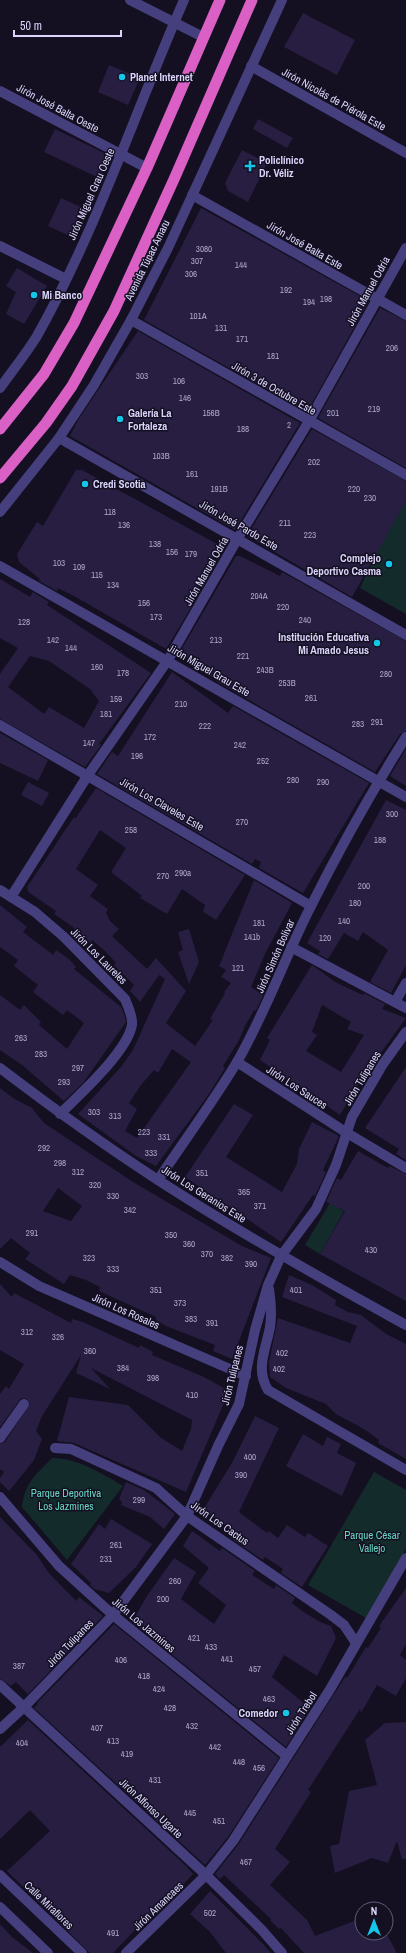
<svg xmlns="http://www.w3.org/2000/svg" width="406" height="1953" font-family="'Archivo Narrow',sans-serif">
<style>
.green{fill:#132b2b}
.building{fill:#271e41;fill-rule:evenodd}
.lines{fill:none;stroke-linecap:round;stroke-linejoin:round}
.minor{stroke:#453f7d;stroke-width:10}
.tertiary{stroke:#453f7d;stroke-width:10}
.trunk{stroke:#da60c5;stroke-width:11}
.poi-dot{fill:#14c6e7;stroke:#141022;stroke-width:1.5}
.labels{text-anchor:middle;stroke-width:3;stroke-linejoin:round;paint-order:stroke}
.number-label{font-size:9px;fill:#aea7cc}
.poi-label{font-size:11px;font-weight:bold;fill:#dbd5fb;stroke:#141022;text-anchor:start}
.street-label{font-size:11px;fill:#dbd5fb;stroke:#141022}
.park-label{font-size:11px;fill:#67d5c0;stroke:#141022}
</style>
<rect width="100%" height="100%" fill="#141022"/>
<g class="green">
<polygon points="406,501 406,614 360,588 382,541"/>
<polygon points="330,1203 344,1211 320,1254 305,1245"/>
<path d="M 52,1458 C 78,1458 101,1473 123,1486 L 67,1560 L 22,1507 C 25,1482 35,1476 52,1458 Z"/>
<polygon points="374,1472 406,1490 406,1549 366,1618 308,1585"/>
</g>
<g class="building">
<polygon points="303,13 355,40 337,75 284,47"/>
<polygon points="109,65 140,78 128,105 98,92"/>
<polygon points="258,119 293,138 287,148 253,129"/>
<polygon points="55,129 106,154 108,161 99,178 44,152"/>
<polygon points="242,150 267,163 248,202 228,191 225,183"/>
<polygon points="61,198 83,208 70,236 48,226"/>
<polygon points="201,208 369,301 307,412 144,320"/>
<polygon points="17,268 47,286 24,324 6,314 16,292 6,286"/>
<polygon points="380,308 406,321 406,468 318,418"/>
<polygon points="138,331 300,423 235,530 70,436 78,420"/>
<polygon points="312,429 406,481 406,501 352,597 247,536"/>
<polygon points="76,470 82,470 219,545 190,605 192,606 166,649 74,596 58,588 57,591 39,581 40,579 19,562 17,554 37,522 43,526"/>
<polygon points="236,556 240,556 280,576 282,572 406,641 406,731 400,734 375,772 219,683 180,652"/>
<path d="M 0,579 L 30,597 L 33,592 L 49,602 L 47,605 L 151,673 L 99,744 L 101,745 L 85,767 L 0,719 L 0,674 L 18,648 L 0,638 ZM 30,656 L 49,661 L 90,689 L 99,701 L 84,728 L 49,707 L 44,714 L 8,687 Z"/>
<polygon points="172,672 228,713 233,706 369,783 303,893 259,868 261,862 255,859 252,864 97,774 112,752 118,756"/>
<polygon points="0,733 48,760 38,781 0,763"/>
<polygon points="406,749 406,786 390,776"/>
<polygon points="28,782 49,793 42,806 21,795"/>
<path d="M 96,788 L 245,875 L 216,920 L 203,912 L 205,905 L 182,889 L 167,914 L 140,898 L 142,896 L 111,872 L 126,848 L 100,830 L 76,869 L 98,885 L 90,896 L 108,909 L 106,913 L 110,921 L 119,929 L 112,936 L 147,969 L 156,958 L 186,991 L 166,1023 L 195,1046 L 213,1020 L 210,1019 L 225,993 L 224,992 L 231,983 L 221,977 L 226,970 L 219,966 L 254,880 L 292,903 L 265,954 L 251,987 L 263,995 L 256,1011 L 254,1010 L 245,1026 L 239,1040 L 223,1066 L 225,1068 L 209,1094 L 156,1166 L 136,1156 L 78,1114 L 121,1067 L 133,1050 L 165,979 L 159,975 L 140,1002 L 130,991 L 134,985 L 114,965 L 116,963 L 105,951 L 92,940 L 91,943 L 69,924 L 54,914 L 56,911 L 28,892 L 27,887 L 74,817 L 75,819 ZM 172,1049 L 191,1062 L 137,1138 L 125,1131 L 137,1109 L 129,1103 L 141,1085 L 154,1070 L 158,1073 Z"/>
<polygon points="386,800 406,810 406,965 391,993 370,982 388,950 363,932 358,941 344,933 328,959 318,954 320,951 307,943"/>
<polygon points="0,905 27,927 23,932 53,955 56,950 70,960 76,967 74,969 121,1007 124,1014 126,1022 83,1083 64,1101 22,1065 0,1050 0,995 20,1010 24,1005 41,1022 39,1025 67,1049 84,1023 67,1010 63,1015 33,992 38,985 14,966 18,960 0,947"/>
<polygon points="189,929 199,962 189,984 178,952 183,950 178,932"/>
<path d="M 312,965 L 335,982 L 363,995 L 364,993 L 385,1004 L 382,1009 L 406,1018 L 359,1083 L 340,1115 L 260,1060 L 270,1040 L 267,1038 ZM 322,1005 L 351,1022 L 347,1029 L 364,1035 L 341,1072 L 306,1051 L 317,1035 L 312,1032 Z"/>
<polygon points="406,1067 406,1160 396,1154 399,1149 365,1128"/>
<path d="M 0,1088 L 13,1098 L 32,1108 L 44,1123 L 133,1182 L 242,1246 L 271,1258 L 232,1359 L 213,1351 L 215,1345 L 166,1326 L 156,1320 L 156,1317 L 99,1291 L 100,1287 L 86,1280 L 70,1275 L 64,1284 L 25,1259 L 30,1253 L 11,1238 L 0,1249 ZM 58,1188 L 82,1206 L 71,1221 L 43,1211 Z"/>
<polygon points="234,1104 253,1115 226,1157 282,1192 297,1164 299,1149 312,1122 339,1136 323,1170 326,1172 315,1196 313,1195 281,1242 185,1177"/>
<polygon points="358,1151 388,1168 389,1166 406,1174 406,1301 320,1254 345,1211 326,1202 337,1178 341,1180"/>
<polygon points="289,1275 312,1285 336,1300 335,1305 348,1312 361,1315 386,1334 406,1344 406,1459 378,1443 379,1440 364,1429 336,1414 326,1404 286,1388 270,1377 269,1362 278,1318 350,1343 357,1326 282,1297"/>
<polygon points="0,1284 12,1297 14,1293 71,1323 72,1319 83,1322 139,1348 140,1345 153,1352 152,1355 204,1377 229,1391 186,1492 74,1443 57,1441 69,1397 128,1405 161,1438 182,1451 191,1429 192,1420 91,1368 110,1389 76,1373 81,1355 42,1416 36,1431 42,1439 34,1460 9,1491 0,1482 0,1478 4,1472 0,1469 0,1444 5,1442 30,1404 27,1399 21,1398 0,1427 0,1394 6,1386 9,1389 24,1364 0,1350"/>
<polygon points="255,1416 279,1428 239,1512 267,1533 269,1531 278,1538 287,1525 305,1537 308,1533 328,1546 302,1587 281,1573 283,1569 265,1557 263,1560 230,1538 235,1532 203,1510 233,1461"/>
<polygon points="303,1434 323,1446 327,1437 341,1444 337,1453 356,1463 342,1496 286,1466"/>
<polygon points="126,1482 144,1490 175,1514 164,1529 150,1517 121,1505 122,1502 119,1499"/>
<polygon points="0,1517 37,1555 48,1572 76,1601 79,1597 103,1616 28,1694 16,1682 11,1686 0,1679"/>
<polygon points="111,1519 152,1544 136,1567 109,1593 94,1589 90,1585 91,1583 71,1564 99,1524 105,1529"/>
<polygon points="192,1531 220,1551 222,1548 255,1571 252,1575 274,1589 276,1585 295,1598 292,1603 302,1611 320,1622 331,1626 336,1638 317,1676 284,1655 272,1677 310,1708 286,1747 132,1622 147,1596 174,1558 196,1572 181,1599 214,1624 226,1605 198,1583 209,1568 183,1546"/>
<polygon points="406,1588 406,1644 400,1655 406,1660 406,1678 396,1696 377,1685 361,1713 360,1709 308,1790 311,1792 275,1849 290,1862 270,1885 307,1920 315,1936 362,1918 362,1933 386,1933 397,1953 304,1953 281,1928 279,1929 270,1920 271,1919 224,1875 220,1879 215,1874 238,1845 345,1677 347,1678 366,1647 368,1648 381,1628 379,1626"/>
<polygon points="114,1624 279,1758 228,1837 205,1865 34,1708 38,1704 37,1703"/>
<polygon points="28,1720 186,1866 193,1874 150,1920 147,1917 113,1953 90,1953 7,1871 50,1831 30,1810 0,1839 0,1747"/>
<polygon points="406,1722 406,1859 402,1859 397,1841 388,1863 372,1858 335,1873 330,1846 339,1844 349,1791 377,1785 365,1740 385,1723"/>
<polygon points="210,1891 263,1944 271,1953 226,1953 210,1932 190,1914"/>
<polygon points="0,1924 12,1937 33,1953 0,1953"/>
</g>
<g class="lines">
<g class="minor">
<polyline points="130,0 203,37"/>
<polyline points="251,66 406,153"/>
<polyline points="0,91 147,168"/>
<polyline points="192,195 406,315"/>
<polyline points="0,246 66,279"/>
<polyline points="131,320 406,475"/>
<path d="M 0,388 C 12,371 26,354 37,336 C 97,229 135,112 184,0"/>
<polyline points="59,438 406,635"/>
<polyline points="0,512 59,438 94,385 131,320 168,248 282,0"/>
<polyline points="0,566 406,797"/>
<polyline points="0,725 311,906"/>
<path d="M 0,890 L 35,912 L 64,937 L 125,999 C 128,1006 133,1017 132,1025 C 127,1052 80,1094 60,1114"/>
<polyline points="11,897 88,775 168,660 238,538 309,421 406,248"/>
<polyline points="291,947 406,1008"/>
<polyline points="395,1002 406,983"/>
<polyline points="237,1062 347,1133 406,1168"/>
<path d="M 0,1068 C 51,1107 104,1145 158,1180 C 238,1232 322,1279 406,1325"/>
<path d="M 158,1180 C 184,1141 213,1102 237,1062 C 266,1012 285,957 311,906 C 340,848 372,791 406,737"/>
<polyline points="0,1262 39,1286 246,1376"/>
<path d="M 269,1289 C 271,1302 272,1314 270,1327 C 266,1349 255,1369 268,1390 L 406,1470"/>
<polyline points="0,1438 24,1404"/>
<polyline points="55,1448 71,1449 156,1488 187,1516 331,1615 344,1625 356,1643"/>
<polyline points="0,1497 59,1566 113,1615 287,1756"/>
<polyline points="0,1685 206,1875 261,1929 282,1953"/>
<polyline points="0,1729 24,1707 113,1615 187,1516 218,1446 239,1404 255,1330 268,1285 281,1256 316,1209 336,1165 352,1117 383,1064 406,1032"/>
<polyline points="126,1953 206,1875 233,1841 329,1691 406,1558"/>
</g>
<g class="tertiary">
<polyline points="0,1875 82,1953"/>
<polyline points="0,1907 48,1953"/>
</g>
<g class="trunk">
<polyline points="0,429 44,374 74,323 147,168 220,0"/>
<polyline points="0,478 46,423 72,386 114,311 175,177 252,0"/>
</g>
</g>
<g class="poi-dot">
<circle cx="122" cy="77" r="4"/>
<path d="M248 160h4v4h4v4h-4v4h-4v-4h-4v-4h4z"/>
<circle cx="34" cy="295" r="4"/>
<circle cx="120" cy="419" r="4"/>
<circle cx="85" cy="484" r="4"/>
<circle cx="389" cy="564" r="4"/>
<circle cx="377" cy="643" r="4"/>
<circle cx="286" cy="1713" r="4"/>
</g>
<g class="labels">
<g class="number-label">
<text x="204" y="252">3080</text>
<text x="197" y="264">307</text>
<text x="241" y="268">144</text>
<text x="191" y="277">306</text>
<text x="286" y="293">192</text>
<text x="326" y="302">198</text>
<text x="309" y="305">194</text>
<text x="198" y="319">101A</text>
<text x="221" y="331">131</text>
<text x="242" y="342">171</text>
<text x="392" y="351">206</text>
<text x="273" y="359">181</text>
<text x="142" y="379">303</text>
<text x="179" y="384">106</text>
<text x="185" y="401">146</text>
<text x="374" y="412">219</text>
<text x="211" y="416">156B</text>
<text x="333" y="416">201</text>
<text x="289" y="428">2</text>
<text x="243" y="432">188</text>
<text x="161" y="459">103B</text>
<text x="314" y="465">202</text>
<text x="192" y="477">161</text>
<text x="219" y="492">191B</text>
<text x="354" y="492">220</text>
<text x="370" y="501">230</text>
<text x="110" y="515">118</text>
<text x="285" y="526">211</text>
<text x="124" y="528">136</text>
<text x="310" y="538">223</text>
<text x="155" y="547">138</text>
<text x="172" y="555">156</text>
<text x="191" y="557">179</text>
<text x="59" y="566">103</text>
<text x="79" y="570">109</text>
<text x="97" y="578">115</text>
<text x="113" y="588">134</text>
<text x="259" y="599">204A</text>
<text x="144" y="606">156</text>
<text x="283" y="610">220</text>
<text x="156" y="620">173</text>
<text x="305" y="623">240</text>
<text x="24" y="625">128</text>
<text x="53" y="643">142</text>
<text x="216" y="643">213</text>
<text x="71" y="651">144</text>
<text x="243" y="659">221</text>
<text x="97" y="670">160</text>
<text x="265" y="673">243B</text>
<text x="123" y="676">178</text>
<text x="386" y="677">280</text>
<text x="287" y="686">253B</text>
<text x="311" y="701">261</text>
<text x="116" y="702">159</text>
<text x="181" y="707">210</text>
<text x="106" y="717">181</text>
<text x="377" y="725">291</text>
<text x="358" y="727">283</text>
<text x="205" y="729">222</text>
<text x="150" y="740">172</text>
<text x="89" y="746">147</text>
<text x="240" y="748">242</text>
<text x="137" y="759">196</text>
<text x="263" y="764">252</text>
<text x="293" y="783">280</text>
<text x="323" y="785">290</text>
<text x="392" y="817">300</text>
<text x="242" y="825">270</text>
<text x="131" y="833">258</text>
<text x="380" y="843">188</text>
<text x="183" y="876">290a</text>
<text x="163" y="879">270</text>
<text x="364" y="889">200</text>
<text x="355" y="906">180</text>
<text x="344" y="924">140</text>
<text x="259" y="926">181</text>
<text x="252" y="940">141b</text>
<text x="325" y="941">120</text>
<text x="238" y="971">121</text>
<text x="21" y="1041">263</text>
<text x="41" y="1057">283</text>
<text x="78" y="1071">297</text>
<text x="64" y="1085">293</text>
<text x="94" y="1115">303</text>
<text x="115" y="1119">313</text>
<text x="144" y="1135">223</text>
<text x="164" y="1140">331</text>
<text x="44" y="1151">292</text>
<text x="151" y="1156">333</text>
<text x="60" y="1166">298</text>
<text x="78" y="1175">312</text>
<text x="202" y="1176">351</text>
<text x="95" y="1188">320</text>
<text x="244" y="1195">365</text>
<text x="113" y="1199">330</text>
<text x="260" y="1209">371</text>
<text x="130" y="1213">342</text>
<text x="32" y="1236">291</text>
<text x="171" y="1238">350</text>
<text x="189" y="1247">360</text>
<text x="371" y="1253">430</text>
<text x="207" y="1257">370</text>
<text x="89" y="1261">323</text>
<text x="227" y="1261">382</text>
<text x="251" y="1267">390</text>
<text x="113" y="1272">333</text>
<text x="156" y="1293">351</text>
<text x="296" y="1293">401</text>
<text x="180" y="1306">373</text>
<text x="191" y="1322">383</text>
<text x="212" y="1326">391</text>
<text x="27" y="1335">312</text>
<text x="58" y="1340">326</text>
<text x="90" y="1354">360</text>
<text x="282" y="1356">402</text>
<text x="123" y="1371">384</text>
<text x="279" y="1372">402</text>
<text x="153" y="1381">398</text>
<text x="192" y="1398">410</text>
<text x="250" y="1460">400</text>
<text x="241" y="1478">390</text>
<text x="139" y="1503">299</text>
<text x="116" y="1548">261</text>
<text x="106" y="1562">231</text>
<text x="175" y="1584">260</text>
<text x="163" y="1602">200</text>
<text x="194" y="1641">421</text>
<text x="211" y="1650">433</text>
<text x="227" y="1662">441</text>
<text x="121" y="1663">406</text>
<text x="19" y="1669">387</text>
<text x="255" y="1672">457</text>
<text x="144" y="1679">418</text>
<text x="159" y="1692">424</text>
<text x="269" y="1702">463</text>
<text x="170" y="1711">428</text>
<text x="192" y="1729">432</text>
<text x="97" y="1731">407</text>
<text x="113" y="1744">413</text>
<text x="22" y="1746">404</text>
<text x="215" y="1750">442</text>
<text x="127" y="1757">419</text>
<text x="239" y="1765">448</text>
<text x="259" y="1771">456</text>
<text x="155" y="1783">431</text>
<text x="190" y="1816">445</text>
<text x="219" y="1824">451</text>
<text x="246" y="1865">467</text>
<text x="210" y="1916">502</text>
<text x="113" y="1936">491</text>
</g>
<g class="poi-label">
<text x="130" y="81">Planet Internet</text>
<text x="259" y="164">Policlínico<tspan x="259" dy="13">Dr. Véliz</tspan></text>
<text x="42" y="299">Mi Banco</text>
<text x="128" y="417">Galería La<tspan x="128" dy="13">Fortaleza</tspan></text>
<text x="93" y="488">Credi Scotia</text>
<text x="381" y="562" text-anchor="end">Complejo<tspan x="381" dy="13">Deportivo Casma</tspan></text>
<text x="369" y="641" text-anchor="end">Institución Educativa<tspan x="369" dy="13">Mi Amado Jesus</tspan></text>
<text x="278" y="1717" text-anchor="end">Comedor</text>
</g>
<g class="street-label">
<text transform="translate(334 99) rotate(29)" y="4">Jirón Nicolás de Piérola Este</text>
<text transform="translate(58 108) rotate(28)" y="4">Jirón José Balta Oeste</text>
<text transform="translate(91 194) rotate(-66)" y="4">Jirón Miguel Grau Oeste</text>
<text transform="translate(305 245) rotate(30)" y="4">Jirón José Balta Este</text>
<text transform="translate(147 260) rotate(-64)" y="4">Avenida Túpac Amaru</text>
<text transform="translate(368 291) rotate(-61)" y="4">Jirón Manuel Odría</text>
<text transform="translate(274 388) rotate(30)" y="4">Jirón 3 de Octubre Este</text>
<text transform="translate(239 525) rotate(30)" y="4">Jirón José Pardo Este</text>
<text transform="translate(206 571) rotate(-60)" y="4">Jirón Manuel Odría</text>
<text transform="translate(209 670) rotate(30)" y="4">Jirón Miguel Grau Este</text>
<text transform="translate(162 804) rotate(30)" y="4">Jirón Los Claveles Este</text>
<text transform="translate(99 956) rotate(45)" y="4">Jirón Los Laureles</text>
<text transform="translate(275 956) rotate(-66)" y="4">Jirón Simón Bolívar</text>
<text transform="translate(362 1078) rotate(-59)" y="4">Jirón Tulipanes</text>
<text transform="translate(297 1087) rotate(33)" y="4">Jirón Los Sauces</text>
<text transform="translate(204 1194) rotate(32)" y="4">Jirón Los Geranios Este</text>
<text transform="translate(126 1311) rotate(24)" y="4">Jirón Los Rosales</text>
<text transform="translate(232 1375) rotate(-76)" y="4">Jirón Tulipanes</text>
<text transform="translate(220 1523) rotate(35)" y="4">Jirón Los Cactus</text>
<text transform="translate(144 1625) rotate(40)" y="4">Jirón Los Jazmines</text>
<text transform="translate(70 1643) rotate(-46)" y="4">Jirón Tulipanes</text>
<text transform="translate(301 1713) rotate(-57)" y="4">Jirón Trebol</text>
<text transform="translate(151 1808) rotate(43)" y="4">Jirón Alfonso Ugarte</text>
<text transform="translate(49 1905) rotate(44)" y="4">Calle Miraflores</text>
<text transform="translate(158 1906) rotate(-44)" y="4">Jirón Amancaes</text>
</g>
<g class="park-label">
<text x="66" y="1497">Parque Deportiva<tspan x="66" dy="13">Los Jazmines</tspan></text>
<text x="372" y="1539">Parque César<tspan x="372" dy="13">Vallejo</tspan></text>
</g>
</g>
<g transform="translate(374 1921)"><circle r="19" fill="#141022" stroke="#645f79"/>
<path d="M0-3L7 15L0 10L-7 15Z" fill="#14c6e7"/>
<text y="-6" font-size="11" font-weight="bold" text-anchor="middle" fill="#dbd5fb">N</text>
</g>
<path d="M14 30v6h107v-6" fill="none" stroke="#dbd5fb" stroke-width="2"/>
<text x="20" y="30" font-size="12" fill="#dbd5fb" stroke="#141022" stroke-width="3" paint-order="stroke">50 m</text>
</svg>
